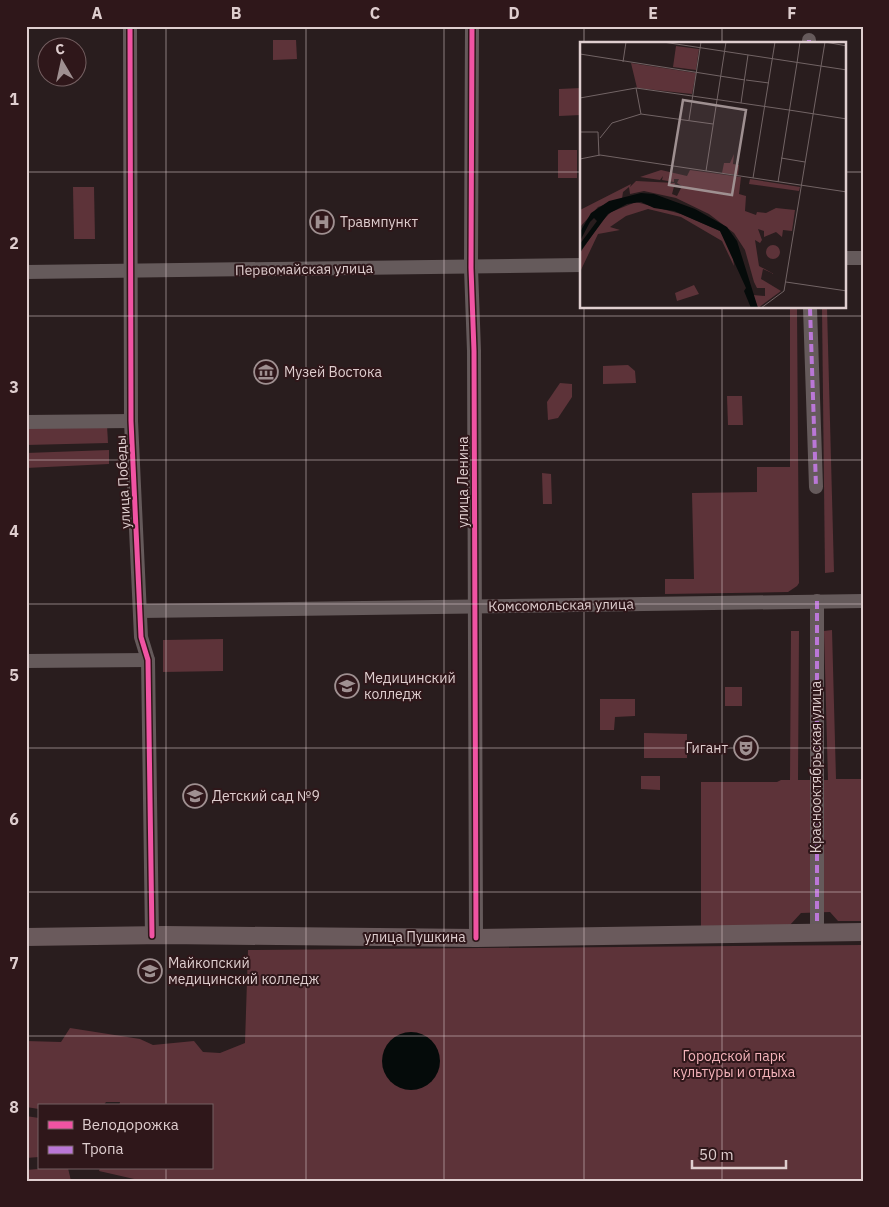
<svg xmlns="http://www.w3.org/2000/svg" width="889" height="1207" font-family="'IBM Plex Sans',sans-serif">
<style>
.green{fill:#5d3339}
.water{fill:#050b0a}
.lines{fill:none;stroke-linecap:round;stroke-linejoin:round}
.minor{stroke:#655a5b;stroke-width:14}
.major{stroke:#6a5a5c;stroke-width:18}
.quiet{stroke:#ba77d6;stroke-width:4;stroke-dasharray:8 4;stroke-linecap:butt}
.cycleway-casing{stroke:#2f171a;stroke-width:8}
.cycleway{stroke:#f153a3;stroke-width:5}
.grid{fill:none;stroke:#dfcecf;stroke-width:1;stroke-opacity:0.55}
.labels{text-anchor:middle;stroke-width:4;stroke-linejoin:round;paint-order:stroke}
.poi-label{font-size:14px;fill:#dfcecf;stroke:#2f171a;text-anchor:start}
.street-label{font-size:14px;fill:#dfcecf;stroke:#2f171a}
.park-label{font-size:14px;fill:#f5b4bb;stroke:#2f171a}
.inset-road{fill:none;stroke:#726465;stroke-width:1}
.view{fill:#9f9091;fill-opacity:0.15;stroke:#9f9091;stroke-width:2.5}
.inset-edge{fill:none;stroke:#dfcecf;stroke-width:2.5}
.neatline{fill:none;stroke:#dfcecf;stroke-width:2}
.grid-label{font-size:16px;text-anchor:middle;font-weight:bold;fill:#dfcecf}
</style>
<rect width="100%" height="100%" fill="#291d1e"/>
<g class="green">
<polygon points="273,40 296,40 297,59 273,60"/>
<polygon points="581,88 581,115 559,116 559,89"/>
<rect x="558" y="150" width="19" height="28"/>
<polygon points="73,187 94,187 95,239 74,239"/>
<polygon points="790,308 797,308 799,583 797,586 788,592 665,594 665,579 694,579 692,493 757,492 757,467 790,467"/>
<polygon points="822,308 827,308 834,572 825,573"/>
<polygon points="628,365 635,371 636,383 603,384 603,366"/>
<polygon points="560,383 572,384 572,397 558,418 548,420 547,402"/>
<polygon points="727,396 742,396 743,425 728,425"/>
<polygon points="107,425 108,443 26,445 26,426"/>
<polygon points="109,450 109,464 26,468 26,453"/>
<polygon points="542,473 551,474 552,504 543,504"/>
<polygon points="832,630 836,779 863,779 863,921 838,921 830,912 801,913 790,925 701,926 701,782 777,782 781,780 790,780 791,631 799,631 798,780 828,780 824,631"/>
<polygon points="223,639 223,671 163,672 163,640"/>
<rect x="725" y="687" width="17" height="19"/>
<polygon points="600,699 635,699 635,716 615,717 614,730 600,730"/>
<polygon points="644,733 687,734 687,758 644,758"/>
<polygon points="641,776 660,776 660,790 641,789"/>
<polygon points="863,945 863,1181 143,1181 99,1171 100,1168 211,1168 211,1106 119,1106 120,1102 106,1102 103,1106 39,1106 39,1109 26,1107 26,1041 61,1042 70,1028 140,1039 153,1045 194,1041 203,1052 220,1053 245,1043 248,950"/>
<polygon points="26,1116 39,1118 39,1157 26,1158"/>
<polygon points="49,1168 68,1168 71,1181 26,1181 26,1170"/>
</g>
<circle class="water" cx="411" cy="1061" r="29"/>
<g class="lines">
<g class="minor">
<polyline points="130,26 131,421 141,637 148,660 152,936"/>
<polyline points="472,26 471,268 474,351 476,938"/>
<polyline points="809,44 809,40"/>
<polyline points="845,258 863,258"/>
<polyline points="26,272 582,265"/>
<polyline points="810,308 816,487"/>
<polyline points="26,422 131,421"/>
<polyline points="140,611 863,601"/>
<polyline points="26,661 148,660"/>
<polyline points="817,933 817,601"/>
</g>
<polyline class="major" points="26,937 164,935 476,938 863,932"/>
<g class="quiet">
<polyline points="809,44 809,40"/>
<polyline points="810,308 816,487"/>
<polyline points="817,921 817,601"/>
</g>
<g class="cycleway-casing">
<g id="cycleway">
<polyline points="130,26 131,421 141,637 148,660 152,936"/>
<polyline points="472,26 471,268 474,351 476,938"/>
</g>
</g>
<use href="#cycleway" class="cycleway"/>
</g>
<path class="grid" d="M 166,26 L 166,1106M 306,26 L 306,1181M 444,26 L 444,1181M 584,26 L 584,44M 722,26 L 722,44M 26,172 L 582,172M 845,172 L 863,172M 584,308 L 584,1181M 722,308 L 722,1181M 26,316 L 863,316M 26,460 L 863,460M 26,604 L 863,604M 26,748 L 863,748M 26,892 L 863,892M 26,1036 L 863,1036M 166,1168 L 166,1181"/>
<defs>
<g id="hospital-ring" transform="scale(1.25)"><circle r="9.5" fill="#2f171a" stroke="#9f9091" stroke-width="1.5"/><path d="M-5-5h3v3.5h4V-5h3V5h-3V1.5h-4V5h-3Z" fill="#9f9091"/></g>
<g id="museum-ring" transform="scale(1.25)"><circle r="9.5" fill="#2f171a" stroke="#9f9091" stroke-width="1.5"/><path d="M0-6L6-3V-2H-6V-3ZM-5-1h2V3h-2ZM-1-1h2V3h-2ZM3-1h2V3H3ZM-6 4H6V6H-6Z" fill="#9f9091"/></g>
<g id="university-ring" transform="scale(1.25)"><circle r="9.5" fill="#2f171a" stroke="#9f9091" stroke-width="1.5"/><path d="M0-5L7-2L0 1L-7-2ZM-4 1L0 2.5L4 1V4Q0 6-4 4Z" fill="#9f9091"/></g>
<g id="theatre-ring" transform="scale(1.25)"><circle r="9.5" fill="#2f171a" stroke="#9f9091" stroke-width="1.5"/><path d="M-5-5.5Q0-4 5-5.5V0Q5 5 0 6Q-5 5-5 0ZM-3.3-2.5H-1v1.5H-3.3ZM1-2.5H3.3v1.5H1ZM-2.8 1Q0 5.5 2.8 1Z" fill="#9f9091"/></g>
<g id="school-ring" transform="scale(1.25)"><circle r="9.5" fill="#2f171a" stroke="#9f9091" stroke-width="1.5"/><path d="M0-5L7-2L0 1L-7-2ZM-4 1L0 2.5L4 1V4Q0 6-4 4Z" fill="#9f9091"/></g>
</defs>
<g fill-rule="evenodd">
<use href="#hospital-ring" x="322" y="222"/>
<use href="#museum-ring" x="266" y="372"/>
<use href="#university-ring" x="347" y="686"/>
<use href="#theatre-ring" x="746" y="748"/>
<use href="#school-ring" x="195" y="796"/>
<use href="#university-ring" x="150" y="971"/>
</g>
<g class="labels">
<g class="poi-label">
<text x="340" y="227">Травмпункт</text>
<text x="284" y="377">Музей Востока</text>
<text x="364" y="683">Медицинский<tspan x="364" dy="16">колледж</tspan></text>
<text x="728" y="753" text-anchor="end">Гигант</text>
<text x="212" y="801">Детский сад №9</text>
<text x="168" y="968">Майкопский<tspan x="168" dy="16">медицинский колледж</tspan></text>
</g>
<g class="street-label">
<text transform="translate(304 269) rotate(-1)" y="5">Первомайская улица</text>
<text transform="translate(123 482) rotate(-93)" y="5">улица Победы</text>
<text transform="translate(463 482) rotate(-90)" y="5">улица Ленина</text>
<text transform="translate(561 605) rotate(-1)" y="5">Комсомольская улица</text>
<text transform="translate(816 767) rotate(-90)" y="5">Краснооктябрьская улица</text>
<text x="415" y="942">улица Пушкина</text>
</g>
<g class="park-label">
<text x="734" y="1061">Городской парк<tspan x="734" dy="16">культуры и отдыха</tspan></text>
</g>
</g>
<g transform="translate(580 42)">
<rect width="266" height="266" fill="#291d1e"/>
<path d="M 96,4 L 119,7 L 116,28 L 93,25 ZM 51,21 L 116,31 L 112,52 L 57,46 ZM 152,111 L 150,121 L 154,112 L 153,122 L 159,123 L 158,133 L 142,131 L 144,121 L 150,121 ZM 81,128 L 107,134 L 110,128 L 161,135 L 159,152 L 166,154 L 165,169 L 176,173 L 177,170 L 186,171 L 196,166 L 215,168 L 212,189 L 203,188 L 202,195 L 196,190 L 184,195 L 184,189 L 178,187 L 182,198 L 180,201 L 175,198 L 179,224 L 194,232 L 183,227 L 181,237 L 201,249 L 178,266 L 173,253 L 185,254 L 185,246 L 177,246 L 174,240 L 165,208 L 154,191 L 129,172 L 96,156 L 64,149 L 50,152 L 49,145 L 43,150 L 42,157 L 18,165 L 0,185 L 0,168 L 51,142 L 50,145 L 56,139 L 95,141 L 92,152 L 97,154 L 102,144 L 97,141 L 99,137 L 94,137 L 94,140 L 82,138 L 83,134 L 80,138 L 60,135 ZM 170,137 L 220,145 L 219,149 L 169,142 ZM 56,160 L 101,172 L 140,189 L 152,209 L 154,224 L 142,199 L 101,175 L 68,167 L 46,174 L 30,185 L 40,188 L 18,192 L 0,230 L 0,211 L 21,180 L 31,170 ZM186 210a7 7 0 1 1 14 0a7 7 0 1 1-14 0ZM 114,243 L 119,252 L 97,259 L 95,251 Z" fill="#5d3339"/>
<path d="M 61,151 L 74,152 L 115,167 L 147,185 L 157,199 L 178,266 L 171,266 L 164,249 L 166,246 L 140,189 L 94,169 L 74,166 L 61,160 L 47,162 L 28,172 L 0,210 L 0,202 L 17,179 L 14,176 L 10,180 L 0,199 L 0,190 L 11,171 L 29,159 Z" fill="#050b0a"/>
<path class="inset-road" d="M 83,0 L 267,28M 245,0 L 267,4M 0,12 L 165,38M 168,13 L 161,61 L 209,68M 43,20 L 46,0M 217,21 L 220,0M 166,38 L 189,41M 56,46 L 61,72M 0,56 L 56,46 L 161,61M 209,68 L 267,77M 109,78 L 121,0M 0,90 L 18,90 L 19,114M 20,96 L 32,81 L 61,72 L 133,82M 201,116 L 225,120M 0,117 L 20,113 L 267,150M 126,129 L 146,0M 173,136 L 195,0M 198,140 L 217,21M 206,240 L 267,249M 181,266 L 204,249 L 245,0"/>
<path class="view" d="M 103,58 L 166,68 L 152,153 L 89,143 Z"/>
<rect width="266" height="266" class="inset-edge"/>
</g>
<rect width="889" height="1207" fill="none" stroke="#2f171a" stroke-width="55"/>
<rect x="38" y="1104" width="175" height="65" fill="#2f171a" stroke="#756062"/>
<rect x="48" y="1121" width="25" height="8" fill="#f153a3" stroke="#756062"/>
<text x="82" y="1130" font-size="15" fill="#dfcecf">Велодорожка</text>
<rect x="48" y="1146" width="25" height="8" fill="#ba77d6" stroke="#756062"/>
<text x="82" y="1154" font-size="15" fill="#dfcecf">Тропа</text>
<g transform="translate(62 62) rotate(351)"><circle r="24" fill="#2f171a" stroke="#756062"/>
<path d="M0-4L9 19L0 12L-9 19Z" fill="#9f9091"/>
<text y="-8" font-size="14" font-weight="bold" text-anchor="middle" fill="#dfcecf">С</text>
</g>
<path d="M692 1160v8h94v-8" fill="none" stroke="#dfcecf" stroke-width="2.5"/>
<text x="699" y="1160" font-size="15" fill="#dfcecf" stroke="#2f171a" stroke-width="4" paint-order="stroke">50 m</text>
<rect x="28" y="28" width="834" height="1152" class="neatline"/>
<g class="grid-label">
<text x="97" y="19">A</text>
<text x="236" y="19">B</text>
<text x="375" y="19">C</text>
<text x="514" y="19">D</text>
<text x="653" y="19">E</text>
<text x="792" y="19">F</text>
<text x="14" y="105">1</text>
<text x="14" y="249">2</text>
<text x="14" y="393">3</text>
<text x="14" y="537">4</text>
<text x="14" y="681">5</text>
<text x="14" y="825">6</text>
<text x="14" y="969">7</text>
<text x="14" y="1113">8</text>
</g>
</svg>
